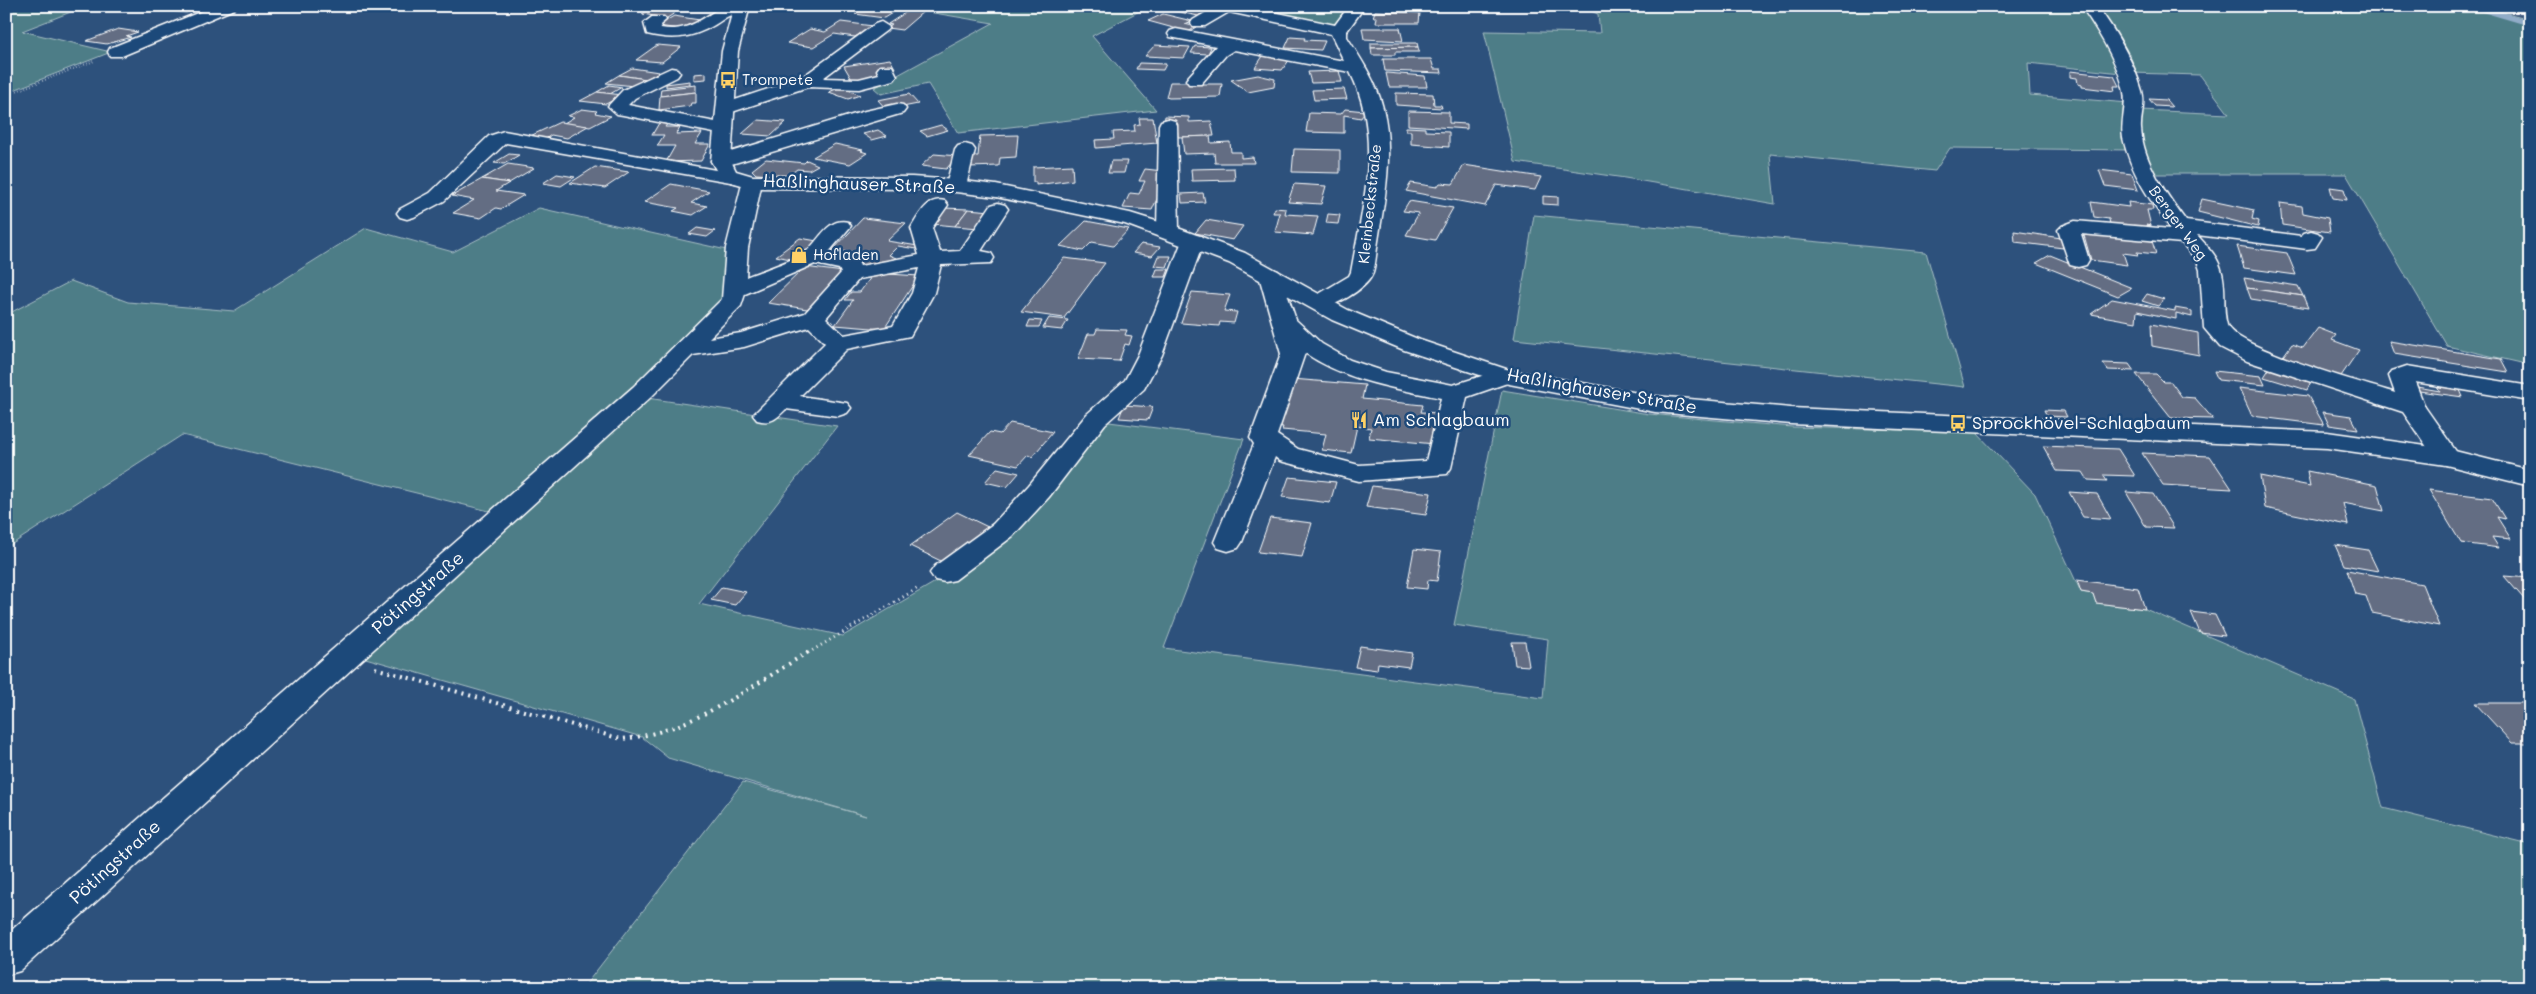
<svg xmlns="http://www.w3.org/2000/svg" width="2536" height="994" font-family="Mali,sans-serif">
<style>
.built{fill:#3d597e}
.green{fill:#4e7d87;stroke:#a6bec3}
.lines{fill:none;stroke-linecap:round;stroke-linejoin:round}
.stream{stroke:#91acc8;stroke-width:5.5}
.building{fill:#636d83;stroke:#fff}
.minor-casing{stroke:#fff;stroke-width:3}
.major-casing{stroke:#fff;stroke-width:3}
.path-far2{stroke:#fff;stroke-width:2;stroke-dasharray:0.5 2.5;stroke-linecap:butt}
.path-far1{stroke:#fff;stroke-width:3;stroke-dasharray:1 4;stroke-linecap:butt}
.path{stroke:#fff;stroke-width:4;stroke-dasharray:2 5;stroke-linecap:butt}
.minor{fill:#1f4a7a;fill-rule:evenodd}
.major{fill:#1f4a7a;fill-rule:evenodd}
.labels{text-anchor:middle;stroke-width:5;stroke-linejoin:round;paint-order:stroke}
.far-poi-label{font-size:15px;fill:#fff;stroke:#1f4a7a;text-anchor:start}
.far-street-label{font-size:15px;fill:#fff;stroke:#1f4a7a}
.street-label{font-size:18px;fill:#fff;stroke:#1f4a7a}
.poi-label{font-size:18px;fill:#fff;stroke:#1f4a7a;text-anchor:start}
</style>
<rect width="100%" height="100%" fill="#2d517c"/>
<filter id="ink" filterUnits="userSpaceOnUse"><feTurbulence type="fractalNoise" baseFrequency=".02" numOctaves="2"/><feDisplacementMap in="SourceGraphic" scale="10" xChannelSelector="R" yChannelSelector="G"/><feConvolveMatrix kernelMatrix="1 2 1 2 8 2 1 2 1" color-interpolation-filters="sRGB"/></filter>
<g filter="url(#ink)">
<polygon class="built" points="2479,6 2530,6 2530,20"/>
<g class="green">
<polygon points="6,6 86,6 22,31 111,52 6,93"/>
<polygon points="893,6 1149,6 1092,36 1156,110 958,133 928,84 881,94 874,88 993,23"/>
<polygon points="1233,6 1349,6 1336,29"/>
<polygon points="1579,6 2003,6 2089,10 2121,73 2028,63 2030,95 2129,103 2131,150 1950,148 1935,171 1770,154 1775,204 1625,178 1515,162 1484,31 1600,33 1598,14"/>
<polygon points="2097,6 2479,6 2530,19 2530,365 2447,346 2346,174 2150,174 2140,148 2140,110 2229,114 2200,75 2130,73"/>
<polygon points="539,208 731,251 726,290 715,310 675,351 493,512 182,435 6,548 6,315 71,281 128,302 234,311 366,228 453,252"/>
<polygon points="1534,215 1926,252 1965,387 1514,339"/>
<polygon points="1502,390 1649,414 1792,427 1976,432 2035,494 2081,592 2093,594 2096,603 2145,609 2354,699 2383,808 2530,844 2530,988 583,988 743,782 866,816 668,758 642,737 362,657 647,398 837,426 699,604 843,636 949,574 1101,421 1244,439 1164,648 1543,698 1548,639 1454,625"/>
</g>
<g class="lines">
<polyline class="stream" points="2472,6 2530,23"/>
</g>
<g class="building">
<polygon points="182,6 204,6 186,13 170,11"/>
<polygon points="656,6 677,6 667,12 675,13 667,18 642,14"/>
<polygon points="874,6 885,6 900,8 884,18 855,14 863,8 869,9"/>
<polygon points="1173,6 1199,6 1211,8 1198,16 1167,9"/>
<polygon points="911,9 924,11 902,30 887,28 892,25 888,24"/>
<polygon points="1375,11 1420,13 1419,23 1376,23 1377,17 1373,17"/>
<polygon points="1163,14 1192,21 1185,24 1196,27 1188,32 1148,21"/>
<polygon points="674,16 706,21 699,25 690,24 681,29 657,26"/>
<polygon points="841,22 873,26 855,37 834,34 813,47 787,43 810,29 825,32"/>
<polygon points="1362,28 1400,28 1403,41 1364,39"/>
<polygon points="118,29 138,32 126,36 131,37 107,44 86,41"/>
<polygon points="1290,37 1305,38 1304,40 1325,41 1321,50 1285,48"/>
<polygon points="1371,43 1417,43 1418,47 1371,48"/>
<polygon points="657,45 681,47 662,62 636,60"/>
<polygon points="1155,45 1190,47 1184,58 1145,56"/>
<polygon points="1195,46 1211,47 1208,54 1191,53"/>
<polygon points="1418,47 1419,52 1395,52 1395,55 1372,55 1371,48"/>
<polygon points="1263,56 1290,59 1282,70 1255,68"/>
<polygon points="890,59 895,68 882,70 884,74 866,77 869,81 854,83 844,66"/>
<polygon points="1383,59 1431,59 1434,69 1441,69 1442,73 1385,71"/>
<polygon points="1139,63 1166,64 1163,70 1136,69"/>
<polygon points="632,68 659,72 646,79 619,75"/>
<polygon points="1339,71 1342,82 1311,83 1308,72"/>
<polygon points="2070,71 2114,76 2119,86 2114,86 2115,91 2082,87 2082,85 2078,84 2077,78 2070,77"/>
<polygon points="706,73 706,79 694,80 694,74"/>
<polygon points="1386,73 1425,76 1427,87 1389,87"/>
<polygon points="619,75 646,79 634,86 606,83"/>
<polygon points="1258,75 1275,79 1274,87 1248,92 1231,80"/>
<polygon points="690,81 690,84 666,87 666,84"/>
<polygon points="1170,82 1192,82 1191,84 1222,84 1220,97 1169,98 1166,97"/>
<polygon points="609,85 622,87 610,94 597,92"/>
<polygon points="696,85 696,92 660,96 661,89"/>
<polygon points="841,87 860,95 848,99 829,92"/>
<polygon points="1344,89 1347,99 1314,100 1312,90"/>
<polygon points="597,92 622,95 606,104 580,101"/>
<polygon points="696,92 696,103 691,103 690,106 659,110 660,96"/>
<polygon points="1396,93 1433,94 1434,105 1441,105 1442,108 1396,105"/>
<polygon points="909,94 918,104 887,110 878,100"/>
<polygon points="2149,99 2166,100 2172,107 2155,106"/>
<polygon points="582,109 597,111 595,113 611,116 590,127 564,123 574,117 568,116"/>
<polygon points="1345,109 1365,111 1361,118 1344,115 1344,133 1306,132 1309,113 1341,114"/>
<polygon points="1408,111 1449,112 1449,123 1467,124 1467,129 1408,125"/>
<polygon points="1165,116 1189,117 1189,122 1211,121 1214,136 1178,137 1177,124 1164,124"/>
<polygon points="1139,118 1153,118 1157,143 1096,148 1095,140 1114,139 1113,132 1135,131 1134,125 1140,124"/>
<polygon points="758,120 786,122 771,136 742,134"/>
<polygon points="560,122 588,126 567,138 551,135 544,140 528,137"/>
<polygon points="659,123 668,123 665,127 680,127 676,134 702,133 695,144 710,144 701,161 666,162 675,146 657,146 664,135 652,135"/>
<polygon points="941,125 948,130 927,136 920,131"/>
<polygon points="1406,127 1425,128 1425,131 1449,132 1449,147 1411,144 1411,131 1406,131"/>
<polygon points="878,130 887,136 872,140 863,134"/>
<polygon points="1018,135 1016,157 1000,158 999,166 969,167 971,156 978,156 980,136"/>
<polygon points="1210,136 1211,143 1230,142 1231,152 1241,152 1241,158 1253,157 1254,163 1215,163 1214,153 1184,154 1182,137"/>
<polygon points="835,144 863,150 861,151 867,153 850,164 813,157"/>
<polygon points="1294,149 1340,150 1340,173 1292,172"/>
<polygon points="509,154 519,155 504,164 494,163"/>
<polygon points="934,154 958,156 946,169 921,166"/>
<polygon points="766,159 804,163 807,160 818,165 809,170 797,169 788,176 756,174 752,170"/>
<polygon points="1111,161 1127,161 1124,173 1108,173"/>
<polygon points="508,164 534,168 509,183 482,179"/>
<polygon points="1072,165 1073,180 1036,185 1036,182 1033,182 1033,167"/>
<polygon points="1464,165 1541,177 1535,190 1496,185 1485,206 1406,191 1411,183 1437,187 1440,183 1453,184"/>
<polygon points="595,167 629,172 605,188 570,183"/>
<polygon points="1234,168 1235,180 1192,181 1191,169"/>
<polygon points="1145,169 1163,171 1165,181 1152,210 1123,208 1130,193 1139,194 1145,181 1139,181"/>
<polygon points="2099,170 2132,174 2138,190 2105,186"/>
<polygon points="557,174 575,177 561,186 543,183"/>
<polygon points="482,179 509,183 496,191 524,195 501,209 496,208 481,218 453,213 474,200 452,196"/>
<polygon points="671,184 709,191 691,203 707,206 693,215 673,211 678,208 644,202"/>
<polygon points="1294,184 1326,186 1321,204 1288,202"/>
<polygon points="2330,187 2344,189 2347,200 2333,198"/>
<polygon points="1203,193 1205,202 1182,203 1181,194"/>
<polygon points="1543,196 1558,197 1558,205 1543,204"/>
<polygon points="2202,199 2254,210 2252,219 2259,221 2258,227 2198,212"/>
<polygon points="1409,201 1453,208 1435,240 1406,235 1419,213 1403,211"/>
<polygon points="2091,202 2129,207 2128,202 2152,205 2153,210 2147,210 2151,226 2146,225 2147,230 2110,225 2109,219 2094,217"/>
<polygon points="2280,203 2302,206 2303,213 2328,218 2330,232 2282,225"/>
<polygon points="944,208 968,209 955,226 932,224"/>
<polygon points="1275,208 1286,209 1285,214 1318,216 1313,235 1275,232 1280,213 1273,213"/>
<polygon points="968,209 991,211 979,228 955,226"/>
<polygon points="1328,214 1340,215 1338,224 1326,223"/>
<polygon points="863,218 906,223 887,241 918,246 916,249 898,246 889,255 901,260 862,268 860,260 874,253 832,251"/>
<polygon points="1206,220 1243,226 1233,240 1195,233"/>
<polygon points="1086,221 1129,229 1113,246 1092,242 1083,251 1060,246"/>
<polygon points="697,228 715,231 707,237 689,234"/>
<polygon points="2014,231 2061,238 2063,248 2015,242"/>
<polygon points="2083,232 2152,241 2156,254 2137,252 2138,255 2123,253 2127,265 2091,260"/>
<polygon points="800,238 823,242 800,261 776,256"/>
<polygon points="1141,244 1160,247 1152,256 1133,253"/>
<polygon points="2237,246 2287,253 2296,275 2244,268"/>
<polygon points="2050,255 2132,288 2118,296 2036,263"/>
<polygon points="1158,256 1171,256 1167,267 1154,266"/>
<polygon points="1064,258 1105,263 1064,318 1021,312"/>
<polygon points="805,267 843,272 807,309 768,303"/>
<polygon points="1157,269 1169,269 1166,277 1154,277"/>
<polygon points="874,273 919,276 884,329 835,325 853,300 845,300 851,292 860,292"/>
<polygon points="2244,278 2298,286 2303,296 2247,288"/>
<polygon points="2247,288 2303,296 2308,308 2251,299"/>
<polygon points="1192,292 1230,295 1224,311 1237,312 1234,323 1220,322 1219,326 1181,323"/>
<polygon points="2147,294 2164,299 2158,306 2142,301"/>
<polygon points="2112,299 2175,311 2175,308 2192,311 2192,317 2176,313 2176,319 2137,311 2136,322 2091,314"/>
<polygon points="1049,318 1068,320 1062,330 1043,328"/>
<polygon points="1030,320 1042,321 1039,327 1027,327"/>
<polygon points="2151,324 2198,333 2199,355 2152,346"/>
<polygon points="2318,328 2336,335 2332,340 2359,350 2339,379 2281,359 2292,344 2303,348"/>
<polygon points="1097,329 1127,330 1125,335 1132,336 1129,345 1125,344 1119,361 1078,359 1088,334 1095,334"/>
<polygon points="2389,341 2501,359 2508,372 2394,354"/>
<polygon points="2103,363 2129,364 2134,371 2108,370"/>
<polygon points="2271,366 2312,379 2307,390 2264,377"/>
<polygon points="2214,371 2261,376 2265,385 2218,380"/>
<polygon points="2136,374 2156,374 2164,382 2171,382 2182,397 2195,398 2213,419 2171,418"/>
<polygon points="1292,379 1365,385 1362,399 1423,405 1421,412 1439,413 1435,444 1369,438 1371,428 1357,426 1351,453 1322,450 1326,434 1282,430 1283,427 1277,426"/>
<polygon points="2437,386 2460,390 2463,397 2419,391 2417,387 2440,391"/>
<polygon points="2239,388 2308,396 2324,425 2252,416"/>
<polygon points="1124,405 1153,407 1148,420 1119,418"/>
<polygon points="2044,410 2064,411 2067,417 2047,416"/>
<polygon points="2323,412 2351,416 2358,429 2329,425"/>
<polygon points="1010,423 1053,432 1032,457 1028,455 1018,466 969,455 990,432 1000,434"/>
<polygon points="2043,446 2118,449 2135,476 2103,475 2107,481 2088,480 2083,472 2057,471"/>
<polygon points="2142,453 2210,456 2232,489 2163,485"/>
<polygon points="997,468 1019,473 1007,487 985,482"/>
<polygon points="2307,471 2377,485 2384,511 2343,503 2348,525 2265,508 2260,476 2310,486"/>
<polygon points="1289,477 1336,482 1330,503 1282,497"/>
<polygon points="1372,486 1431,493 1426,515 1366,507"/>
<polygon points="2429,490 2492,498 2505,519 2497,517 2511,539 2492,537 2499,548 2461,543"/>
<polygon points="2069,492 2097,494 2111,519 2083,517"/>
<polygon points="2126,492 2153,494 2174,528 2146,527"/>
<polygon points="957,512 992,529 945,563 910,546"/>
<polygon points="1270,518 1312,523 1302,557 1258,552"/>
<polygon points="2335,545 2368,550 2378,571 2344,565"/>
<polygon points="1414,549 1441,552 1437,581 1428,580 1427,589 1407,587"/>
<polygon points="2347,570 2422,584 2439,626 2372,613 2366,596 2355,594"/>
<polygon points="2504,576 2530,578 2530,606"/>
<polygon points="2077,580 2138,588 2145,609 2096,603 2093,594 2081,592"/>
<polygon points="722,587 746,592 735,605 711,600"/>
<polygon points="2191,612 2215,615 2225,636 2200,633"/>
<polygon points="1512,642 1525,642 1529,666 1515,665"/>
<polygon points="1360,646 1412,653 1409,667 1378,663 1377,670 1355,667"/>
<polygon points="2475,703 2527,703 2530,706 2530,743 2512,743"/>
</g>
<g class="lines">
<g class="minor-casing">
<g id="minor">
<polygon points="215,6 237,6 234,9 122,56 110,56 108,52 110,48"/>
<path d="M 722,6 L 741,6 C 737,12 731,15 725,18 C 700,36 678,42 647,34 L 644,23 L 652,17 L 664,17 L 666,20 L 660,25 L 661,28 C 686,33 703,19 722,6 Z"/>
<path d="M 1217,6 L 1245,6 L 1335,25 L 1349,6 L 1365,6 L 1347,31 L 1347,37 C 1361,59 1377,83 1383,108 C 1394,151 1385,198 1378,241 C 1376,252 1376,265 1372,275 C 1365,290 1328,312 1312,308 L 1309,303 L 1312,298 L 1349,276 L 1351,272 C 1363,204 1383,137 1350,72 L 1234,50 L 1226,55 L 1201,84 L 1189,84 L 1186,80 L 1189,76 L 1216,46 L 1170,37 L 1168,34 L 1170,31 L 1176,29 L 1344,61 L 1331,34 L 1229,12 L 1205,26 L 1193,26 L 1191,23 L 1193,20 Z"/>
<path d="M 2081,6 L 2097,6 C 2115,30 2134,62 2142,91 C 2146,105 2140,116 2141,129 C 2143,162 2167,195 2186,221 L 2301,236 L 2304,233 L 2311,231 L 2318,233 L 2322,237 L 2315,248 L 2307,249 L 2197,235 C 2206,245 2217,255 2221,269 C 2227,287 2222,308 2227,325 C 2234,348 2367,384 2395,393 L 2389,376 L 2392,371 L 2407,366 L 2530,386 L 2530,401 L 2415,382 L 2425,407 L 2460,457 L 2456,463 L 2447,465 L 2438,463 L 2403,412 L 2247,361 L 2220,347 L 2204,328 L 2200,270 L 2197,261 L 2182,243 L 2081,234 L 2089,260 L 2086,265 L 2078,267 L 2070,265 L 2058,230 L 2062,226 L 2075,221 L 2171,229 C 2150,200 2131,174 2123,138 C 2120,122 2127,108 2124,92 C 2119,64 2097,29 2081,6 Z"/>
<polygon points="881,22 889,27 887,30 823,78 859,79 879,74 877,70 880,66 892,66 897,76 894,80 859,89 808,87 726,114 720,113 717,109 720,105 801,78 875,24"/>
<polygon points="671,68 677,69 680,73 677,77 635,98 628,105 731,125 733,129 731,133 724,135 623,115 617,114 608,106 623,90"/>
<polygon points="897,104 903,105 906,109 903,113 728,165 714,165 711,161 714,157 865,111"/>
<polygon points="1168,119 1175,121 1177,125 1179,231 1175,235 1168,237 1161,235 1157,231 1159,125 1161,121"/>
<path d="M 504,131 L 759,178 L 762,182 L 748,248 L 746,277 C 760,271 796,260 807,251 C 820,239 829,217 848,222 L 851,226 L 828,253 L 857,259 L 860,266 L 919,255 L 911,228 C 919,215 928,196 945,201 L 948,205 L 932,228 L 940,252 L 960,251 L 991,205 L 998,203 L 1005,205 L 1008,209 L 981,251 L 991,253 L 994,258 L 991,263 L 941,265 L 934,293 L 910,336 L 847,349 L 800,396 L 847,403 L 851,408 L 847,413 L 838,416 L 786,409 C 776,419 771,424 757,420 L 753,415 L 825,343 L 809,327 L 744,347 L 693,355 L 651,397 L 20,971 L 6,975 L 6,935 L 633,387 L 722,299 L 726,248 L 742,184 L 506,143 L 444,201 L 414,217 L 407,219 L 400,217 L 397,213 L 400,209 L 430,193 L 489,136 ZM 815,264 L 839,269 L 841,273 L 805,313 L 741,333 L 709,338 L 741,306 L 745,294 ZM 919,268 L 912,293 L 893,326 L 844,335 L 826,318 L 859,279 Z"/>
<polygon points="965,144 972,146 975,150 966,186 963,190 949,190 946,186 955,150 958,146"/>
<polygon points="1193,235 1201,236 1204,241 1162,355 1144,389 1105,424 1049,497 1013,536 955,580 945,582 935,580 930,573 935,566 993,524 1029,485 1087,414 1125,380 1138,355 1182,241 1185,236"/>
<path d="M 1270,269 L 1278,271 L 1281,276 L 1296,320 L 1322,344 L 1350,360 L 1386,372 L 1453,385 L 1504,369 L 1513,371 L 1516,376 L 1513,381 L 1467,397 L 1451,468 L 1447,474 L 1359,481 L 1280,461 L 1275,457 L 1242,542 L 1238,548 L 1228,551 L 1218,548 L 1214,542 L 1254,444 L 1250,438 L 1281,354 L 1259,276 L 1262,271 ZM 1305,353 C 1346,381 1394,388 1441,398 L 1426,461 L 1359,465 L 1298,449 L 1277,435 Z"/>
</g>
</g>
<g class="major-casing">
<polygon id="major" points="734,6 750,6 738,51 731,161 736,171 753,176 912,177 956,180 996,185 1130,213 1175,227 1245,253 1348,310 1420,340 1509,370 1655,396 1791,408 2327,432 2447,449 2530,470 2530,486 2446,465 2327,448 1791,424 1655,412 1504,383 1404,350 1332,320 1229,263 1125,224 996,197 956,192 912,189 752,188 721,179 711,161 722,51"/>
</g>
<polyline class="path-far2" points="6,95 94,61"/>
<polyline class="path-far1" points="808,653 920,587"/>
<path class="path" d="M 375,668 L 621,739 C 691,733 751,686 810,651"/>
<use href="#minor" class="minor"/>
<use href="#major" class="major"/>
</g>
</g>
<defs>
<g id="bus-bare" transform="scale(1.35)"><path d="M-5-6H5V4H4V6H2V4H-2V6H-4V4H-5ZM-3.5-4V0h7V-4ZM-3.5 1.2v1.5H-2V1.2ZM2 1.2v1.5H3.5V1.2Z" fill="#ffd166" stroke="#1f4a7a" stroke-width="2.5" paint-order="stroke"/></g>
<g id="shop-bare" transform="scale(1.35)"><path d="M-5-2.5h2.3a2.7 3.5 0 0 1 5.4 0H5L5.5 6h-11ZM-1.5-2.5h3a1.5 2.3 0 0 0-3 0Z" fill="#ffd166" stroke="#1f4a7a" stroke-width="2.5" paint-order="stroke"/></g>
<g id="restaurant-bare" transform="scale(1.35)"><path d="M-5-6h1v4h1v-4h1v4h1v-4h1v5L-1.5 .5V6h-2V.5L-5-1ZM5-6V6H3V1.5H1.5Q1.5-4 5-6Z" fill="#ffd166" stroke="#1f4a7a" stroke-width="2.5" paint-order="stroke"/></g>
</defs>
<g fill-rule="evenodd">
<use href="#bus-bare" x="728" y="80"/>
<use href="#shop-bare" x="799" y="255"/>
<use href="#restaurant-bare" x="1359" y="420"/>
<use href="#bus-bare" x="1958" y="423"/>
</g>
<g class="labels">
<g class="far-poi-label">
<text x="742" y="85">Trompete</text>
<text x="813" y="260">Hofladen</text>
</g>
<g class="far-street-label">
<text transform="translate(1370 204) rotate(-84)" y="5">Kleinbeckstraße</text>
<text transform="translate(2178 223) rotate(54)" y="5">Berger Weg</text>
</g>
<g class="street-label">
<text transform="translate(859 184) rotate(2)" y="6">Haßlinghauser Straße</text>
<text transform="translate(1602 391) rotate(10)" y="6">Haßlinghauser Straße</text>
<text transform="translate(418 593) rotate(-41)" y="6">Pötingstraße</text>
<text transform="translate(115 862) rotate(-42)" y="6">Pötingstraße</text>
</g>
<g class="poi-label">
<text x="1373" y="426">Am Schlagbaum</text>
<text x="1972" y="429">Sprockhövel-Schlagbaum</text>
</g>
</g>
<rect width="2536" height="994" fill="none" stroke="#1f4a7a" stroke-width="25"/>
<rect x="12" y="12" width="2511" height="969" fill="none" stroke="#fff" stroke-width="2" filter="url(#ink)"/>
</svg>
